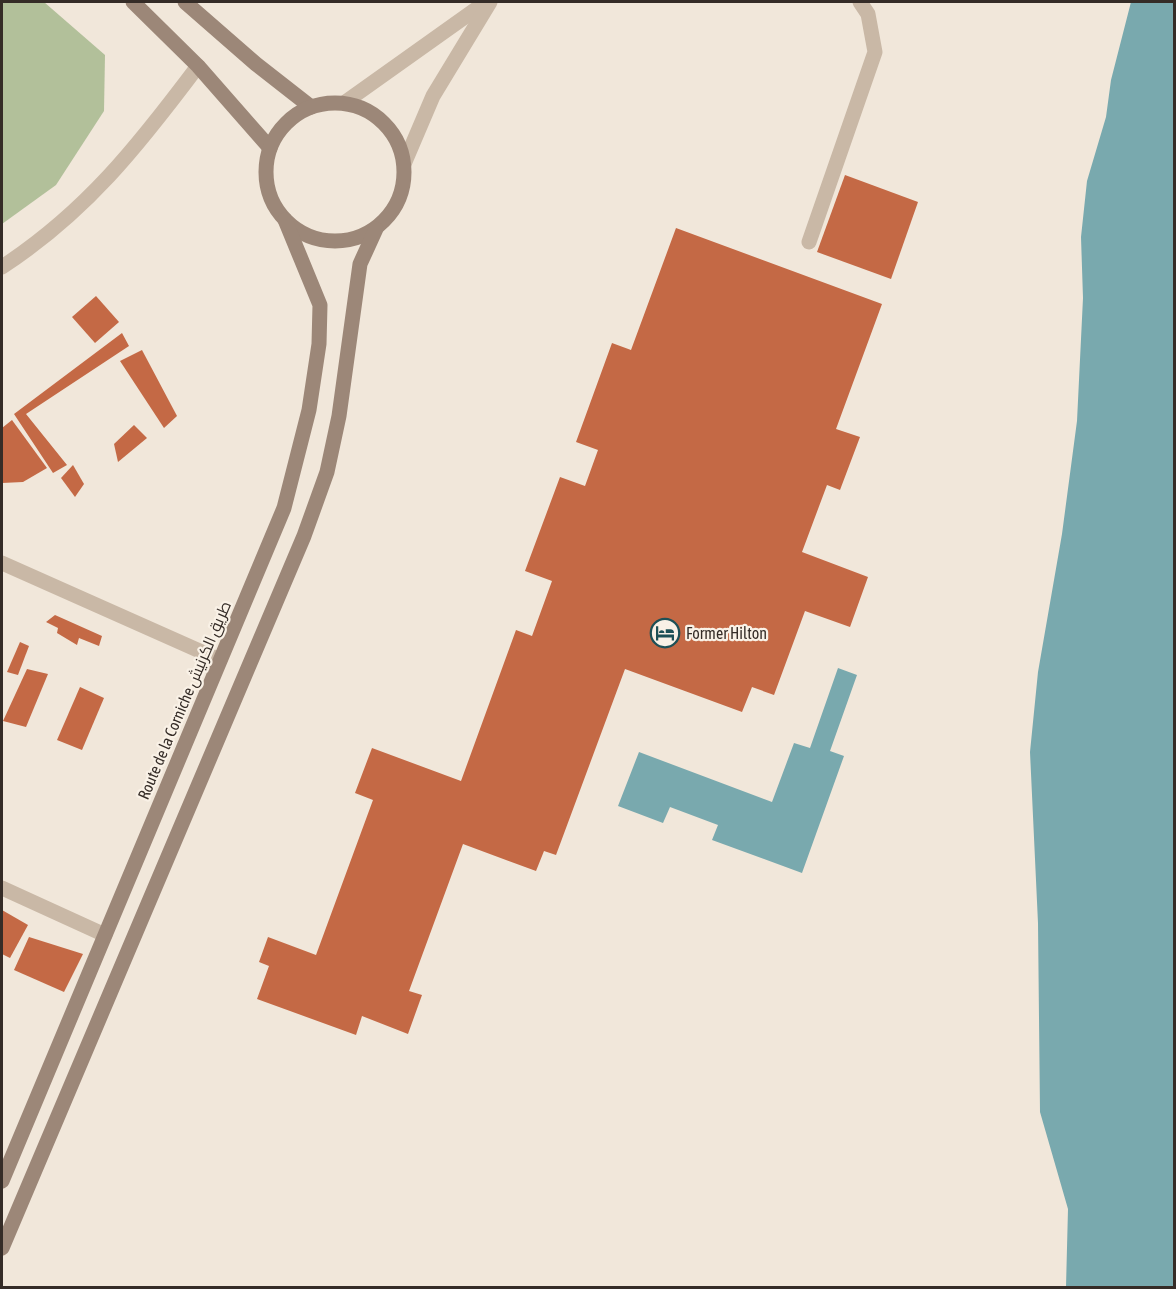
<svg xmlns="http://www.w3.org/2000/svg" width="1176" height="1289" font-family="'Asap Condensed',Cairo,sans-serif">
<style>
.green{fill:#b2c09a}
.water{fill:#79a9ae}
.building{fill:#c46945}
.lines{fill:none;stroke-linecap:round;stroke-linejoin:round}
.lane{stroke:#c9b8a6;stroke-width:15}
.street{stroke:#c9b8a6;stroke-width:15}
.secondary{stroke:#9c8778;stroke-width:15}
.labels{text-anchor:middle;stroke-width:4.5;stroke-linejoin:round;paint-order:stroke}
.poi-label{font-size:16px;fill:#352c27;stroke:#f9f1e6;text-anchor:start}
.street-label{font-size:16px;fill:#352c27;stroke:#f9f1e6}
</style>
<rect width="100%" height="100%" fill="#f1e7da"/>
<polygon class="green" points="2,2 44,2 105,55 104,111 56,185 2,224"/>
<g class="water">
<polygon points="1131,2 1174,2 1174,1287 1066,1287 1068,1209 1040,1112 1038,923 1030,752 1038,672 1062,534 1077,421 1083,298 1081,237 1087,181 1106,117 1111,80"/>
<polygon points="838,668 857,675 830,751 844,756 802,873 712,840 718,825 670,807 663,823 618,806 639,752 772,802 794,743 810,748"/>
</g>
<g class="building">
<polygon points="845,175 918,202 891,279 817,252"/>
<polygon points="676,228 882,304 836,429 860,437 840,490 827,485 802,552 868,577 850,627 805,611 774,695 752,687 742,712 625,669 556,855 544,851 536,871 463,844 409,991 422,995 408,1034 362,1016 356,1035 257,999 269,966 259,962 268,937 316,955 373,800 355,793 372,748 461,781 516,630 532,636 552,581 525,571 560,477 585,486 598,450 576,442 612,343 631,350"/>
<polygon points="96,296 119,322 95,343 72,317"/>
<polygon points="122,333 129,346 26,414 67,465 53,473 14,414"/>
<polygon points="142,350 177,416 164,428 120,361"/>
<polygon points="12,420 47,468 23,482 2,483 2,428"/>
<polygon points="134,425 147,438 118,462 114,444"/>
<polygon points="73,465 84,484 75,497 61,478"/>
<polygon points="55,615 102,636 99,646 79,638 77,645 57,633 58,628 46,622"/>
<polygon points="20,642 29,646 18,675 7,672"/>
<polygon points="27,669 48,674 26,727 3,721"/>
<polygon points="80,687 104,698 82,750 57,740"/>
<polygon points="2,910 28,925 10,958 2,954"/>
<polygon points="29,937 83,954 64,992 14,970"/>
</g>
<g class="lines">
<polyline class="lane" points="809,242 875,52 868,14 860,2"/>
<g class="street">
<polyline points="344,103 486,2"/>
<polyline points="404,164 433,96 490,2"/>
<path d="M 2,267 C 86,212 138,146 198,66"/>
<polyline points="2,563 220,660"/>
<polyline points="2,888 105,935"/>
</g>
<g class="secondary">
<polyline points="133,2 198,66 270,148"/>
<polyline points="185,2 256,64 311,107"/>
<circle cx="335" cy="172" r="69"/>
<polyline points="2,1181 284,508 309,410 319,344 320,305 285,220"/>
<polyline points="2,1248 304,536 327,472 339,416 360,264 376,229"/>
</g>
</g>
<defs>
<g id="hotel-ring" transform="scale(1.5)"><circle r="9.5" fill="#f9f1e6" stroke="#1d5056" stroke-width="1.5"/><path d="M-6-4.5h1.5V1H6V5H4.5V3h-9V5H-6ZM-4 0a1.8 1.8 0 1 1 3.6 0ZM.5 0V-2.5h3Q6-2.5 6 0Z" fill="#1d5056"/></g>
</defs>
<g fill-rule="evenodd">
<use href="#hotel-ring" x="665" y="633"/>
</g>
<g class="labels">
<g class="poi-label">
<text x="686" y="639">Former Hilton</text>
</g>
<g class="street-label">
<text transform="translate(184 700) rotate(-67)" y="6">Route de la Corniche طريق الكرنيش</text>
</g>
</g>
<rect width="1176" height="1289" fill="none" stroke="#352c27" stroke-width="6"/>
</svg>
